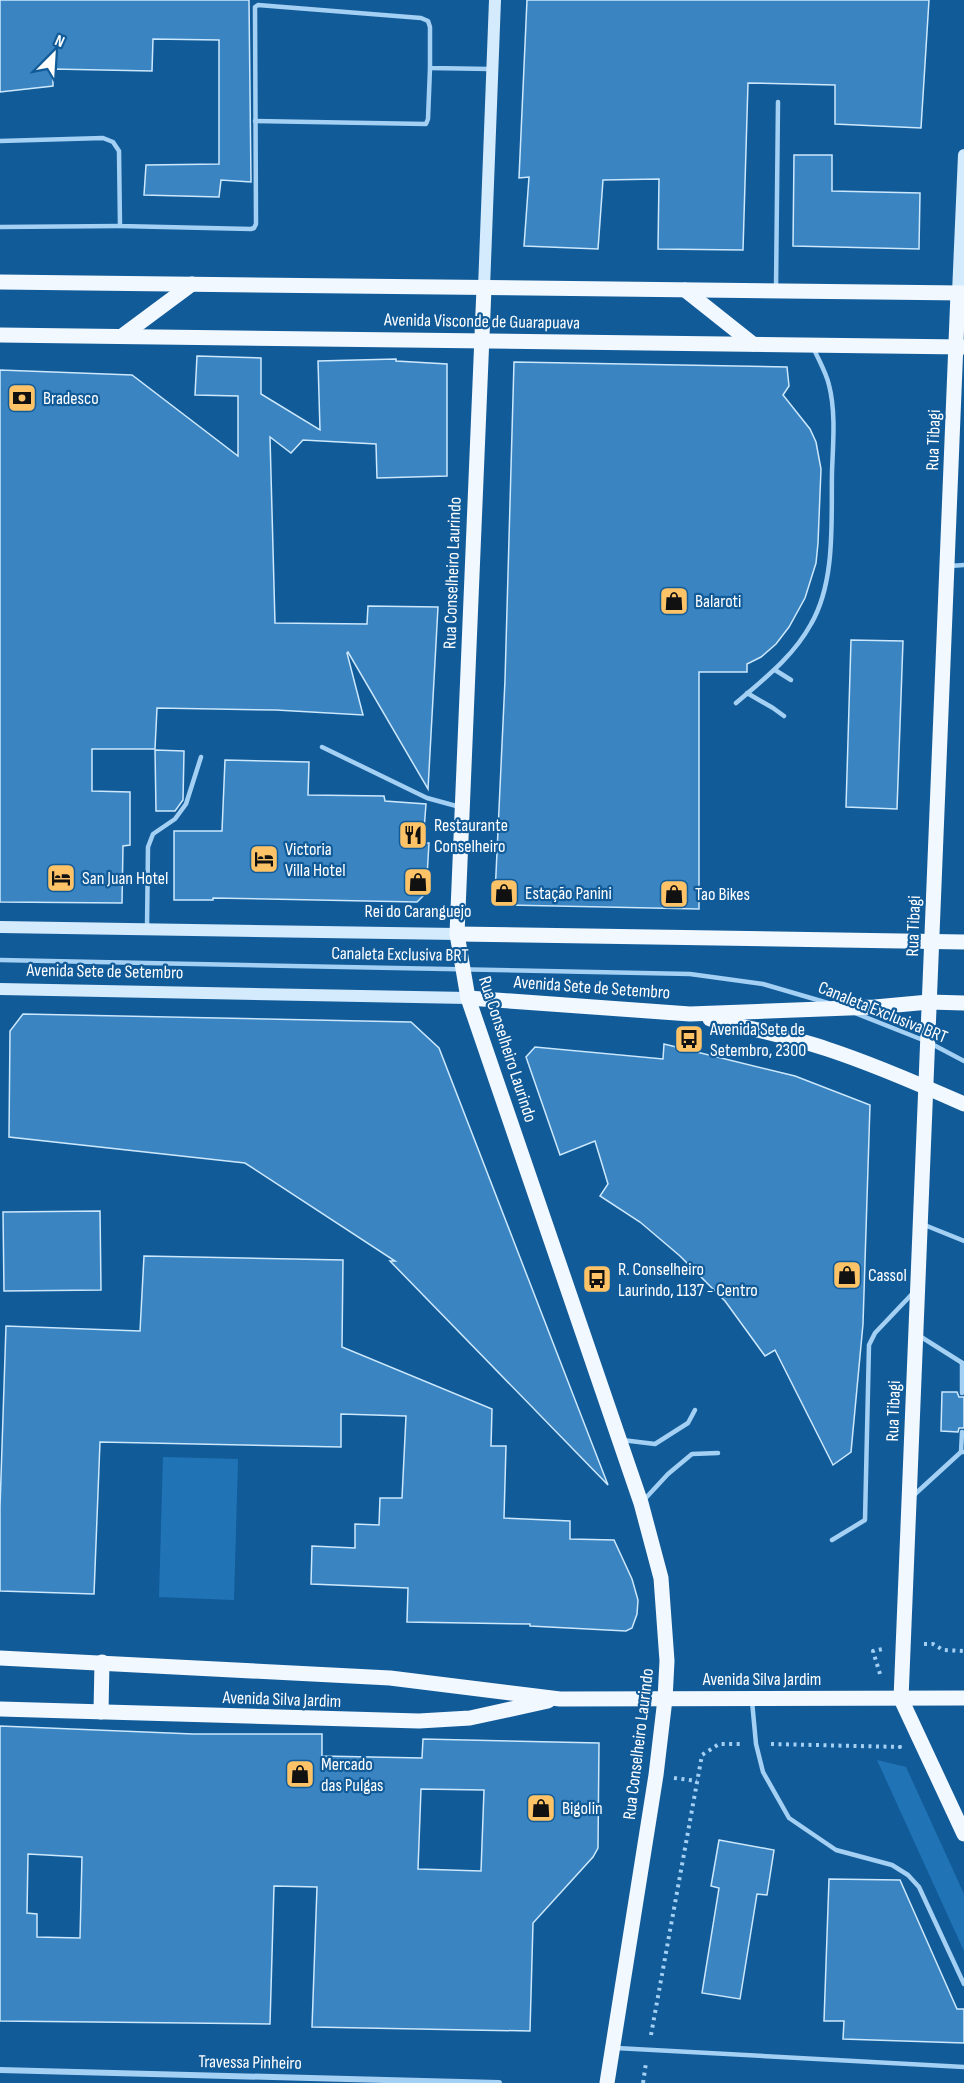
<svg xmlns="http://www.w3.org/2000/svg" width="964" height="2083" font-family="'Sofia Sans Condensed',sans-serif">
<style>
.green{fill:#2074b6}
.building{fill:#3a84c1;stroke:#cce8fd;stroke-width:1.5;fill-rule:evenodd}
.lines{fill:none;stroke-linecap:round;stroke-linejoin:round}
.path{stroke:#a4d0f4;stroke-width:4;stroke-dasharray:3 4.5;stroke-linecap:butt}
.lane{stroke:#a4d0f4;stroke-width:4.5}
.street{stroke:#a4d0f4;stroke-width:6}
.secondary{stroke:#d4eafd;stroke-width:12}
.primary{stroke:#f1f8ff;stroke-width:15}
.labels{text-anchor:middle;stroke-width:4.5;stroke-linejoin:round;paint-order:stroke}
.street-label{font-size:18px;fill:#fff;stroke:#125b99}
.poi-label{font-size:18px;fill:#fff;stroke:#125b99;text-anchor:start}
</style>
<rect width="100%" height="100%" fill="#125b99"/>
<g class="green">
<polygon points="163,1457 238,1459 234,1600 159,1597"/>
<polygon points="877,1760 906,1767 964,1894 964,1951"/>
</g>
<g class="building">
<polygon points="0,0 249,0 251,182 221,180 219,197 144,195 146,165 219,164 219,40 153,39 152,71 53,69 53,86 0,92"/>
<polygon points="527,0 929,0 921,128 835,124 835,85 748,83 743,250 658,249 659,179 603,180 598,249 524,246 529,177 519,178"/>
<polygon points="794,155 832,155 832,191 920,193 919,249 793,246"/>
<polygon points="197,356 261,358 261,394 320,430 318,361 396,359 396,361 447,364 447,476 377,478 376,444 303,440 291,453 270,437 275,623 367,624 368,606 438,607 428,789 348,652 347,653 363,715 276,710 157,708 155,749 92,749 92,791 130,792 130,845 123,846 122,903 0,902 0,370 132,375 238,456 238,396 195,395"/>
<polygon points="514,362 787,367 789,386 783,395 810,429 816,442 821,469 818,543 816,563 805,598 789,627 776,644 761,657 747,664 747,672 699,672 699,909 503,905 495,895 505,680"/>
<polygon points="851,640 903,641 897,809 846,807"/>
<polygon points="155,750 184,751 183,800 175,811 156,811"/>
<polygon points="225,760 309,762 308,795 384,796 385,801 426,804 423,843 429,843 426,893 417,902 213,898 213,900 174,900 174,831 222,831"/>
<polygon points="23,1014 411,1022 439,1048 608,1485 390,1261 395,1261 245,1163 9,1137 10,1031"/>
<polygon points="664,1044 795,1076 870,1105 863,1324 851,1452 833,1465 775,1350 765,1356 725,1301 680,1256 640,1222 600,1196 608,1184 595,1141 560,1155 526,1057 535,1047 663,1059"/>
<polygon points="100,1211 101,1290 4,1291 3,1212"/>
<polygon points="144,1256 343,1260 342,1347 492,1409 491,1446 506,1446 504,1518 570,1521 570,1539 614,1540 632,1579 638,1600 637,1614 632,1628 626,1631 530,1626 530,1624 407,1622 408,1588 311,1584 312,1546 355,1548 355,1524 379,1525 380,1498 402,1498 406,1416 341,1414 341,1447 100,1442 94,1594 0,1591 0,1507 6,1326 140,1331"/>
<polygon points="942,1392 957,1392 959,1397 964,1397 964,1428 959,1428 958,1432 941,1431"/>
<path d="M 0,1726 L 193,1734 L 322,1734 L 322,1756 L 422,1758 L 423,1739 L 599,1743 L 598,1848 L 593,1857 L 533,1923 L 530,2031 L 312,2027 L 317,1887 L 274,1886 L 270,2024 L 0,2021 ZM 421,1789 L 484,1790 L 481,1871 L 418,1869 ZM 28,1854 L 82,1857 L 80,1938 L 37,1937 L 37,1914 L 27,1913 Z"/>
<polygon points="719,1840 774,1850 767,1895 757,1894 740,1999 702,1993 719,1888 711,1886"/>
<polygon points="829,1879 900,1880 957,2009 964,2009 964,2043 843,2039 844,2021 824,2021"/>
</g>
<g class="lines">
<g class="path">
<polyline points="924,1644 933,1644 943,1650 964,1651"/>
<polyline points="880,1674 873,1651 883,1649"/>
<polyline points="771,1744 900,1747 899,1745"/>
<polyline points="674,1778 697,1781"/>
<polyline points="651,2035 702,1755 719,1744 743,1744"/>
<polyline points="643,2083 646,2063"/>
</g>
<g class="lane">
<polyline points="255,121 426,124 428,119 430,68"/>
<polyline points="0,141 103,138 113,142 119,151 120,226 251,229 254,228 256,224 255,7 258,5 421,18 428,21 430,27 430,68 490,69"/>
<polyline points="0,227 120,226"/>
<polyline points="776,289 778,102"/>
<polyline points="950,566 964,565"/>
<polyline points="775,670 791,680"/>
<polyline points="747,693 773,708 784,716"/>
<path d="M 736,703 C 764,679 793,657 811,624 C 836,581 831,520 832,472 C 833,444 836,412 829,385 C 826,372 818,359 813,347"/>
<polyline points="322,747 427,798 460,807"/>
<polyline points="147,928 148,847 153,834 175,819 186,804 201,757"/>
<polyline points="0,960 690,974 763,984 828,1003"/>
<polyline points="855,1013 928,1042 964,1061"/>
<polyline points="922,1224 964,1241"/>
<polyline points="918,1335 964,1364"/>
<polyline points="962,1393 962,1363"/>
<polyline points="622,1440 655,1444 688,1423 695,1410"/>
<polyline points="961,1452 962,1432"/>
<polyline points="914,1495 961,1452 964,1452"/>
<polyline points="643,1501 668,1474 692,1454 718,1453"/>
<polyline points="832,1540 865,1520 869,1345 875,1333 913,1293"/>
<polyline points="752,1701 756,1744 763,1772 789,1818 836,1850 892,1865 908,1875 919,1887 964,1984"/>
<polyline points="616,2048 964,2067"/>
</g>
<polyline class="street" points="0,2070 499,2083"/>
<g class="secondary">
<polyline points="484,288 495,0"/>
<polyline points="958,293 964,155"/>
<polyline points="0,927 457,934"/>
<polyline points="0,989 468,998"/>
</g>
<g class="primary">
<polyline points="0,282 964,293"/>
<polyline points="484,288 457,934 468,998 641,1503 661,1578 667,1661 665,1699 656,1775 607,2083"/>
<polyline points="685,290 753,344"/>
<polyline points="958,293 901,1699 964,1834"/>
<polyline points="0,335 964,347"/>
<polyline points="122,336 192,284"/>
<polyline points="457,934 964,942"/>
<polyline points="468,998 690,1014 875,1007 929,1002 964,1003"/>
<path d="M 710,1019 C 749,1028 788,1036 827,1049 C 873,1064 919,1084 964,1104"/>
<polyline points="0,1658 390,1678 560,1699 964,1698"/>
<polyline points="0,1709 419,1721 470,1718 548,1701"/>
<polyline points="101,1712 102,1662"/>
</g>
</g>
<defs>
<g id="bank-square" transform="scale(1.5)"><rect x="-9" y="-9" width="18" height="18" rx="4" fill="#ffc367" stroke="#125b99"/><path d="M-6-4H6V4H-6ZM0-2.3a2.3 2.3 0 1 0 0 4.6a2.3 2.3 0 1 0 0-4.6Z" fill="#111"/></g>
<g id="shop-square" transform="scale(1.5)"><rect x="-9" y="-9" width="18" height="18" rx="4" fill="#ffc367" stroke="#125b99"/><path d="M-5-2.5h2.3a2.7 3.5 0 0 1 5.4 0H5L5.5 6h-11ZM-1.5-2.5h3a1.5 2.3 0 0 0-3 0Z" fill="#111"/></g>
<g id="restaurant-square" transform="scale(1.5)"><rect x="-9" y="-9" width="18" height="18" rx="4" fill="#ffc367" stroke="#125b99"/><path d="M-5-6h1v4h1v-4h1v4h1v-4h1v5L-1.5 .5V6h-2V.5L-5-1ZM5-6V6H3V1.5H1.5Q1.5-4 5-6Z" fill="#111"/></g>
<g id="hotel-square" transform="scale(1.5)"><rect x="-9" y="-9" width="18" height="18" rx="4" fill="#ffc367" stroke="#125b99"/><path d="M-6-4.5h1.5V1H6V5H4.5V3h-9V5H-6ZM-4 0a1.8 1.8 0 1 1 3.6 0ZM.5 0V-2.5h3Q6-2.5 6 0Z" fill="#111"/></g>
<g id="bus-square" transform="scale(1.5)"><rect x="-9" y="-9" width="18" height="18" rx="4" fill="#ffc367" stroke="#125b99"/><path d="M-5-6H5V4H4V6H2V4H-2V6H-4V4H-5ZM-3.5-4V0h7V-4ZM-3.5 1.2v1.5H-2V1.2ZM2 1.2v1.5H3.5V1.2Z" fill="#111"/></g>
</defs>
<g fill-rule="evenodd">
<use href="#bank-square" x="22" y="398"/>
<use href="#shop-square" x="674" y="601"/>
<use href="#restaurant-square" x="413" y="835"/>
<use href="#hotel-square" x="264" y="859"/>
<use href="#hotel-square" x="61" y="878"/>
<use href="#shop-square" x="418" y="882"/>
<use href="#shop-square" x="504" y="893"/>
<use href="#shop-square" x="674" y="894"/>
<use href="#bus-square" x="689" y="1039"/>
<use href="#shop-square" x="847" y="1275"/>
<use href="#bus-square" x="597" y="1279"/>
<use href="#shop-square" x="300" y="1774"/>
<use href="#shop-square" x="541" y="1808"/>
</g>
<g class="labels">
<g class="street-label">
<text transform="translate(482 321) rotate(1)" y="6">Avenida Visconde de Guarapuava</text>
<text transform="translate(933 440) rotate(-88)" y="6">Rua Tibagi</text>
<text transform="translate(452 573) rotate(-88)" y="6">Rua Conselheiro Laurindo</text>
<text transform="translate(913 926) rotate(-88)" y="6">Rua Tibagi</text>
<text transform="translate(400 954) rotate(1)" y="6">Canaleta Exclusiva BRT</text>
<text transform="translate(105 971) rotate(1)" y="6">Avenida Sete de Setembro</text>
<text transform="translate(592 987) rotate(4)" y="6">Avenida Sete de Setembro</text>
<text transform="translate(883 1012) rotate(22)" y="6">Canaleta Exclusiva BRT</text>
<text transform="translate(508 1049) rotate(72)" y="6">Rua Conselheiro Laurindo</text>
<text transform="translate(893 1411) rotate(-88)" y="6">Rua Tibagi</text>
<text x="762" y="1685">Avenida Silva Jardim</text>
<text transform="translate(282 1699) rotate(2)" y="6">Avenida Silva Jardim</text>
<text transform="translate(638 1744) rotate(-83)" y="6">Rua Conselheiro Laurindo</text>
<text transform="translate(250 2062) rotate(1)" y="6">Travessa Pinheiro</text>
</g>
<g class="poi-label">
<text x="43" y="404">Bradesco</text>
<text x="695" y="607">Balaroti</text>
<text x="434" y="831">Restaurante<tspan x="434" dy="21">Conselheiro</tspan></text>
<text x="285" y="855">Victoria<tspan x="285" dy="21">Villa Hotel</tspan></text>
<text x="82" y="884">San Juan Hotel</text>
<text x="525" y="899">Estação Panini</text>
<text x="695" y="900">Tao Bikes</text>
<text x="418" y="917" text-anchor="middle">Rei do Caranguejo</text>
<text x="710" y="1035">Avenida Sete de<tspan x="710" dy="21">Setembro, 2300</tspan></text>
<text x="618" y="1275">R. Conselheiro<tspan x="618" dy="21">Laurindo, 1137 - Centro</tspan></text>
<text x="868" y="1281">Cassol</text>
<text x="321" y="1770">Mercado<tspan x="321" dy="21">das Pulgas</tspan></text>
<text x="562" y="1814">Bigolin</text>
</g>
</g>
<g transform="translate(54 54) rotate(24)" stroke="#125b99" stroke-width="4.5" paint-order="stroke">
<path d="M0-4.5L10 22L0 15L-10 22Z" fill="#ffffff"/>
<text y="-9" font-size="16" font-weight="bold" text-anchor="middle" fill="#ffffff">N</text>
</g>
</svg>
